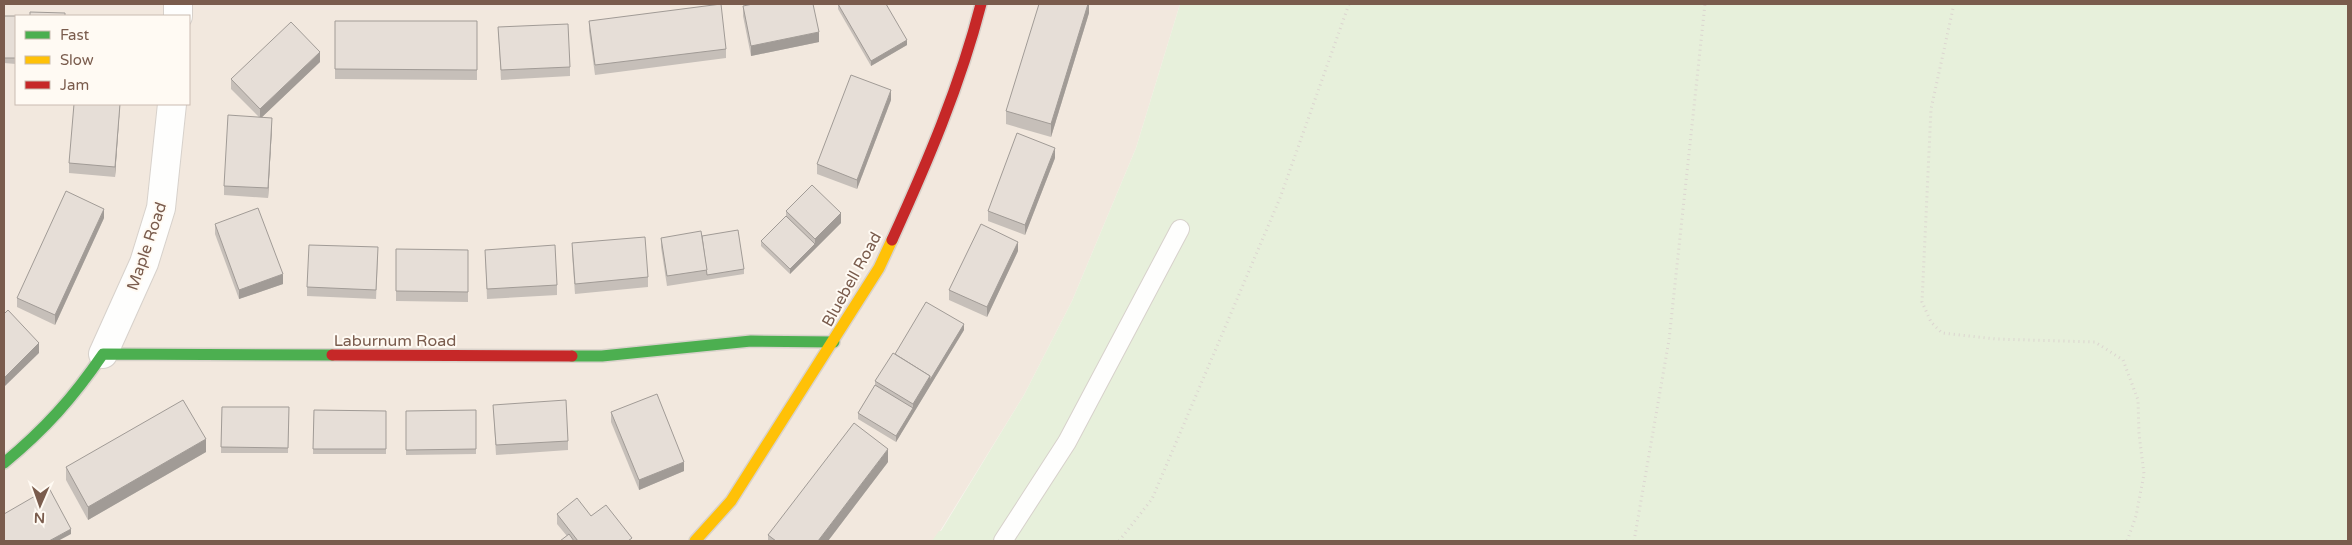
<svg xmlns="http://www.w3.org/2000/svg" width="2352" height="545" font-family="'Varela Round',sans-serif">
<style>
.residential{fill:#f2e8de;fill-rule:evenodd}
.green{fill:#e7f0db}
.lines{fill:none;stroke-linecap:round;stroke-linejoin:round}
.lane-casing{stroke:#d7d1cb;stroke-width:20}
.street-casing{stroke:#d7d1cb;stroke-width:30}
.fast-casing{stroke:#d9d2cb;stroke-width:14}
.slow-casing{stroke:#d9d2cb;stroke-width:14}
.jam-casing{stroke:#d9d2cb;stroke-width:14}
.path{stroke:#dcd5d0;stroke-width:3;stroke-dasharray:1 4;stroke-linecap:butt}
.lane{stroke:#fefefd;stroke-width:18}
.street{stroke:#fefefd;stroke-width:28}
.fast{stroke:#4caf50;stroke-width:11}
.slow{stroke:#ffc107;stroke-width:11}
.jam{stroke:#c62828;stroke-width:11}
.wall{fill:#c6bfb9}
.shaded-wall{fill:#a19b96}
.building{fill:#e6ded7;stroke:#a19b96}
.labels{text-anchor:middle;stroke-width:4;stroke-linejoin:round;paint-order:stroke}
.street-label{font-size:16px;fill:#7a5c4d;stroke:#fffaf3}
</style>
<rect width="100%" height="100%" fill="#f9f5f0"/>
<path class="residential" d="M 4,4 L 1180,4 L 1136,148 L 1072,301 L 1024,395 L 934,541 L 4,541 ZM 16,16 L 189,16 L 189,104 L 16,104 Z"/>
<polygon class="green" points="1180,4 2348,4 2348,541 932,541 939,531 941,531 1024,395 1072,301 1136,148"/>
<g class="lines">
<g class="lane-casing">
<polyline id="lane" points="1003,541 1067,442 1180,229"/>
</g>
<g class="street-casing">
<g id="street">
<polyline points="178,16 178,4"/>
<polyline points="103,354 144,263 161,208 172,104"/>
</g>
</g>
<g class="fast-casing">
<g id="fast">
<polyline points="572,356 602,356 751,341 834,342"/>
<path d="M 4,463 C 45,429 73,398 103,354 L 332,355"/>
</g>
</g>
<g class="slow-casing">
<polyline id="slow" points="695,541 731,501 879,268 892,240"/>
</g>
<g class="jam-casing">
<g id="jam">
<path d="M 892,240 C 927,163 960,86 981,4"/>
<polyline points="332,355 572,356"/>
</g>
</g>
<g class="path">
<polyline points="1954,4 1931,109 1922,302 1931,322 1942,333 1996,339 2095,342 2123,360 2138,400 2139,434 2144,474 2136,516 2127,541"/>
<polyline points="1119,541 1152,499 1280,198 1349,4"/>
<polyline points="1634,541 1669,340 1705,4"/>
</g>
<use href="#lane" class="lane"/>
<use href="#street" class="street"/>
<use href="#fast" class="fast"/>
<use href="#slow" class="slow"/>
<use href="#jam" class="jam"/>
</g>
<g class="wall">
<polygon points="838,4 907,45 871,66 838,9"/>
<polygon points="1089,4 1089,13 1051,137 1006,124 1006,111"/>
<polygon points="743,6 819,42 751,56 743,16"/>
<polygon points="4,16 16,16 16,64 4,63"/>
<polygon points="335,21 477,21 477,80 335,79"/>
<polygon points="589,21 726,49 726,58 595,75 589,31"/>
<polygon points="498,27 570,67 570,76 501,80"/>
<polygon points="320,62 262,117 272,127 268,198 224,195 224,186 259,117 231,89 231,79"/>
<polygon points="891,100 857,189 817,174 817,164"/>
<polygon points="120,104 115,177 69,173 69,163"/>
<polygon points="1055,158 1025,235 988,221 988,211"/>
<polygon points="786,211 841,223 790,274 761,246 761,241 786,216"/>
<polygon points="104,218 55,325 17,307 17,298"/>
<polygon points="215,224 283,284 239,299 215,234"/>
<polygon points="702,236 744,269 744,274 667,286 661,247 661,238"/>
<polygon points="572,243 648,277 648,287 575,294 572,253"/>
<polygon points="396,249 468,250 468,302 396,301"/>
<polygon points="485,250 557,285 557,295 487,299"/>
<polygon points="1018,251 987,317 949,300 949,290"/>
<polygon points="378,257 376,299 307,296 307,287"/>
<polygon points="964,330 896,442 858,419 858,413 875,385 875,381 895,354"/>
<polygon points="493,405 568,441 568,450 496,455"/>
<polygon points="222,407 289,407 288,453 221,453"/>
<polygon points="314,410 386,411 386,454 313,454"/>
<polygon points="476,410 476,454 406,455 406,411"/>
<polygon points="611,412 684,471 639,490 611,422"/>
<polygon points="206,452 88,520 66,480 66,467"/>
<polygon points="888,462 828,541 768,541 768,535"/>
<polygon points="557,514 591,516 632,541 560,541 567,536 557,524"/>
</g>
<g class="shaded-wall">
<polygon points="1088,4 1089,4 1089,13 1051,137 1051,124"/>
<polygon points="819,32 819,42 751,56 751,46"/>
<polygon points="907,40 907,45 871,66 871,61"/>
<polygon points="320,52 320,62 260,119 260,109"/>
<polygon points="891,90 891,100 857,189 857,180"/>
<polygon points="120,104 120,106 115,177 115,167"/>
<polygon points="272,118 272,127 268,198 268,188"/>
<polygon points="1055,148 1055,158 1025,235 1025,225"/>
<polygon points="104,209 104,218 55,325 55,315"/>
<polygon points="841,213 841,223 790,274 790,269 815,244 815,239"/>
<polygon points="1018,242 1018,251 987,317 987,307"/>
<polygon points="283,274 283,284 239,299 239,290"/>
<polygon points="964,324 964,330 913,414 913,404 930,376"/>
<polygon points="39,343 39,353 4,387 4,378"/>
<polygon points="913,408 913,414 896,442 896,436"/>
<polygon points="206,439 206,452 88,520 88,507"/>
<polygon points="888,449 888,462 828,541 818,541"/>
<polygon points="684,462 684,471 639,490 639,480"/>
<polygon points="71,529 71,534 58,541 49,541"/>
</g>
<g class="building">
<polygon points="721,4 726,49 595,65 589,21"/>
<polygon points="753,4 813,4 819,32 751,46 743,6"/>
<polygon points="838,4 886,4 907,40 871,61"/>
<polygon points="1039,4 1088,4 1051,124 1006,111"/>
<polygon points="30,12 65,13 65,16 30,16"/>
<rect x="4" y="16" width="12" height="42"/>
<polygon points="335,21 477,21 477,70 335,69"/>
<polygon points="291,22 320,52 260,109 231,79"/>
<polygon points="568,24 570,67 501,70 498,27"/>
<polygon points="851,75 891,90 857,180 817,164"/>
<polygon points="74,104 120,104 115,167 69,163"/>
<polygon points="228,115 272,118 268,188 224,186"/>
<polygon points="1017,133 1055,148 1025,225 988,211"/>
<polygon points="812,185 841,213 815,239 786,211"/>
<polygon points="66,191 104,209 55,315 17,298"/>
<polygon points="258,208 283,274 239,290 215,224"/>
<polygon points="786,216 815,244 790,269 761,241"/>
<polygon points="981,224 1018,242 987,307 949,290"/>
<polygon points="738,230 744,269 707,275 702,236"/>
<polygon points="701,231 707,270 667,276 661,238"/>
<polygon points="645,237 648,277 575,284 572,243"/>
<polygon points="309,245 378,247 376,290 307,287"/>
<polygon points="555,245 557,285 487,289 485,250"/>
<polygon points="396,249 468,250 468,292 396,291"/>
<polygon points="926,302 964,324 930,380 930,376 895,354"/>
<polygon points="8,310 39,343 4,378 4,314"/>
<polygon points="893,353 930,376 913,404 875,381"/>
<polygon points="875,385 913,408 896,436 858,413"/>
<polygon points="657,394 684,462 639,480 611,412"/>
<polygon points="183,400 206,439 88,507 66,467"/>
<polygon points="566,400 568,441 496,445 493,405"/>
<polygon points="222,407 289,407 288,448 221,447"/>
<polygon points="314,410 386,411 386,449 313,449"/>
<polygon points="476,410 476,449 406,450 406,411"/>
<polygon points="854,423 888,449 818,541 776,541 768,535"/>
<polygon points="49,488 71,529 49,541 4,541 4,514"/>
<polygon points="577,498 591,516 606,505 632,538 628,541 578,541 557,514"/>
<polygon points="569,534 574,541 560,541"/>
</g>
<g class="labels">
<g class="street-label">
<text transform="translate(146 246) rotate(-71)" y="6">Maple Road</text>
<text transform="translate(851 279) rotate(-61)" y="6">Bluebell Road</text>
<text x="395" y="346">Laburnum Road</text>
</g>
</g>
<rect width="2352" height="545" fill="none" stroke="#7a5c4d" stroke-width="10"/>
<rect x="15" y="15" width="175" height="90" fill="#fffaf3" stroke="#cabbb1"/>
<rect x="25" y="31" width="25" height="8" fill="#4caf50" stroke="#cabbb1"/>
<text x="60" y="40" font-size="15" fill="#7a5c4d">Fast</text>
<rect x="25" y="56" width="25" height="8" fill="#ffc107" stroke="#cabbb1"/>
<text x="60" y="65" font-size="15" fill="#7a5c4d">Slow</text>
<rect x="25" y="81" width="25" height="8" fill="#c62828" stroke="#cabbb1"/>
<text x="60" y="90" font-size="15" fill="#7a5c4d">Jam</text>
<g transform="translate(40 505) rotate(182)" stroke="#fffaf3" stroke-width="4" paint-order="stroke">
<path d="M0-4L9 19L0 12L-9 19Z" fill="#7a5c4d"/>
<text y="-8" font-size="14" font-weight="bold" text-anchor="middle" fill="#7a5c4d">N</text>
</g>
</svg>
